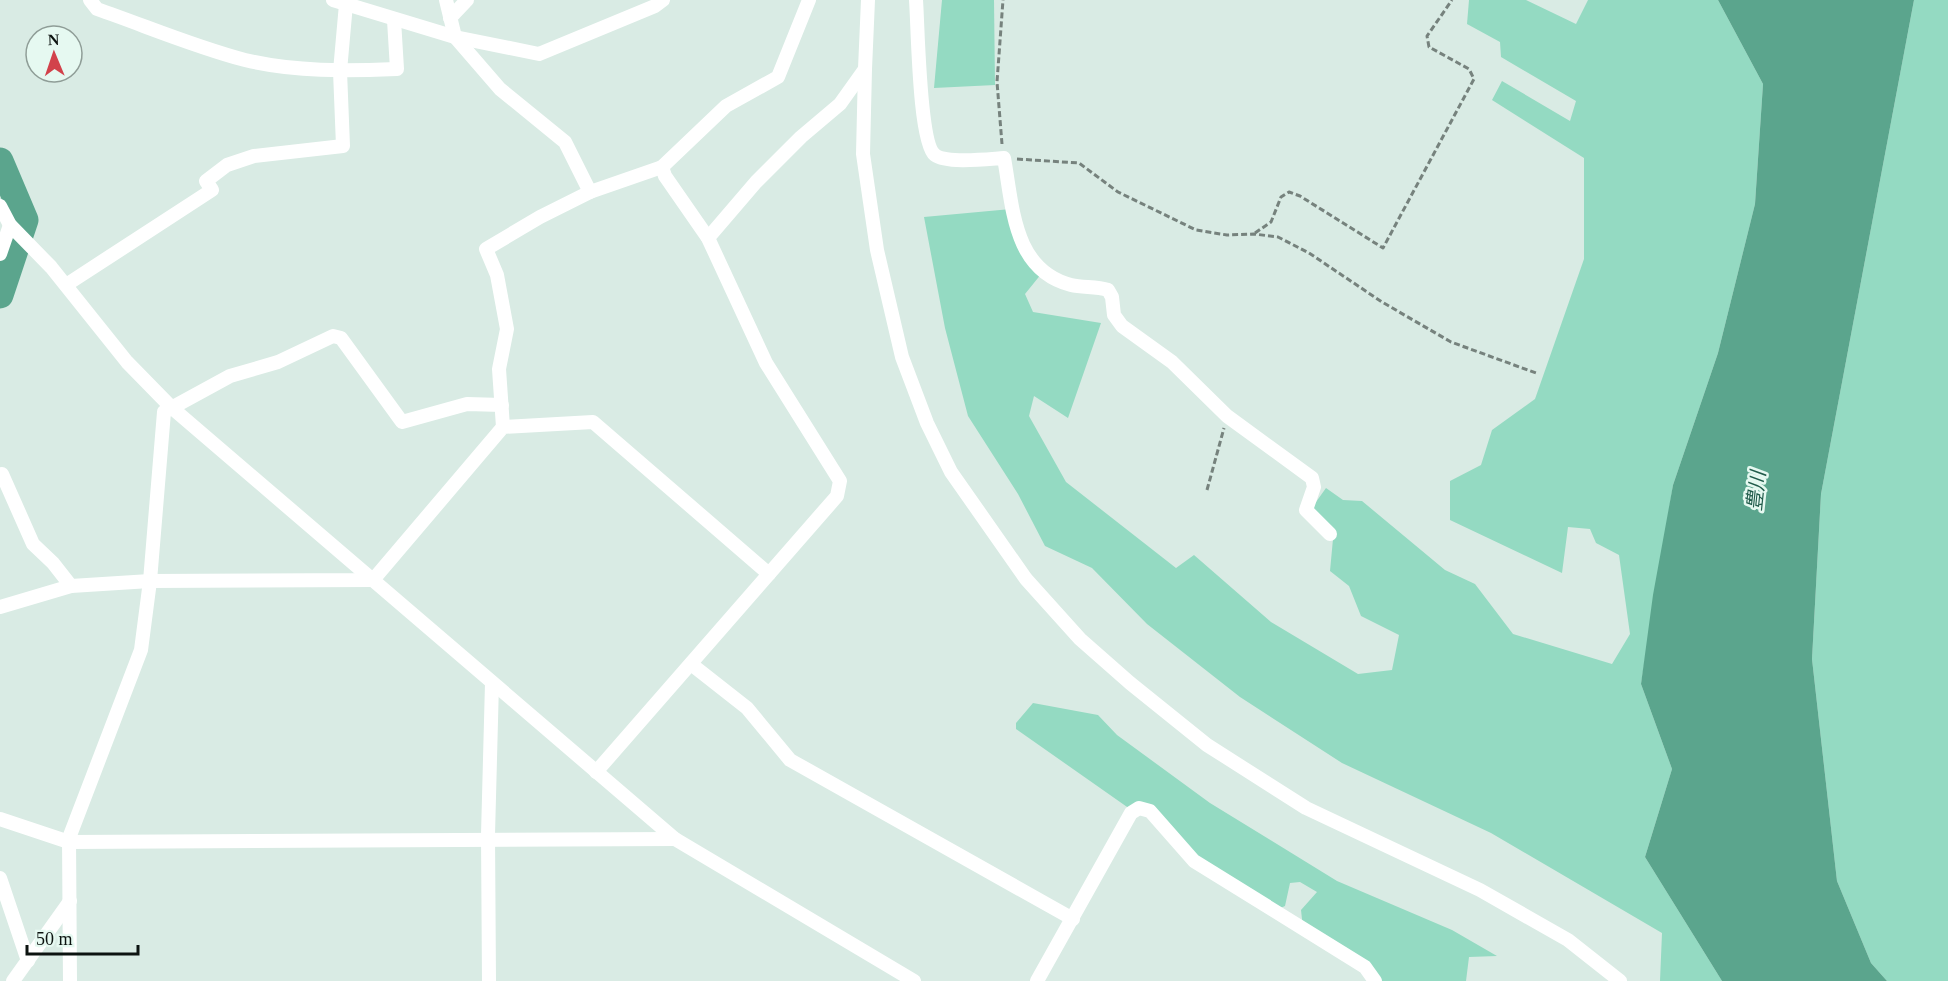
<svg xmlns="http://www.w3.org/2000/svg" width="1948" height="981" font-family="'Times New Roman','Noto Sans JP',serif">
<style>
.green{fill:#94dac2}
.water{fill:#5ba58d}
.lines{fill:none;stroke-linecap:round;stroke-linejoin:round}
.river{stroke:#5ba58d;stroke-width:27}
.path{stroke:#76827d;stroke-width:3;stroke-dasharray:6 3;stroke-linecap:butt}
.minor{stroke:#fff;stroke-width:14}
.labels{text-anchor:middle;stroke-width:5;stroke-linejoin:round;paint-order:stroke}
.water-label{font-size:20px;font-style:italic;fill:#215c4b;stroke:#e6f9f1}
</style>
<rect width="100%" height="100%" fill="#d9ebe4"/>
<g class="green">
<polygon points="942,0 994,0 995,85 934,88"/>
<path d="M 1469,0 L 1526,0 L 1576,24 L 1588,0 L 1718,0 L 1763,84 L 1755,204 L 1718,353 L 1673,485 L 1641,684 L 1672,769 L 1645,857 L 1722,981 L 1660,981 L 1662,933 L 1491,833 L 1342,763 L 1240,697 L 1147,624 L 1092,568 L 1045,546 L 1018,494 L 968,416 L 945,328 L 924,217 L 1011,209 C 1010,240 1017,254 1042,273 L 1025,294 L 1033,312 L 1101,323 L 1068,418 L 1034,396 L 1029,416 L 1066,482 L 1176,568 L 1194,555 L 1271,622 L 1358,674 L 1392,670 L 1399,635 L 1361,616 L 1349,586 L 1330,571 L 1333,539 L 1311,509 L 1326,488 L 1343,500 L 1362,501 L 1445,570 L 1475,584 L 1513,634 L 1612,664 L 1630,634 L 1619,555 L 1596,543 L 1590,529 L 1568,527 L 1562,573 L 1450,520 L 1450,481 L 1481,465 L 1492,430 L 1535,399 L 1584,259 L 1584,158 L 1492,100 L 1502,81 L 1570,121 L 1576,101 L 1501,57 L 1500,42 L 1467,24 Z"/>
<polygon points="1914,0 1948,0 1948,981 1887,981 1871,963 1837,881 1812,659 1821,494"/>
<polygon points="1033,703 1098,715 1117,735 1210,803 1337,881 1452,930 1497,956 1469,957 1466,981 1379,981 1303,928 1301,910 1317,892 1300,882 1290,883 1285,906 1278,909 1196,859 1162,822 1130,809 1016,729 1016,723"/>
</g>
<polygon class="water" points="1718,0 1914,0 1821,494 1812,659 1837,881 1871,963 1887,981 1722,981 1645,857 1672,769 1641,684 1653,595 1673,485 1718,353 1755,204 1763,84"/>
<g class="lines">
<polyline class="river" points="0,161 25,220 0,295"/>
<g class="path">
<polyline points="1002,144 997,82 1003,0"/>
<polyline points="1017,159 1079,163 1118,192 1196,230 1227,235 1254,234 1278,237 1309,253 1382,302 1451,342 1536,373"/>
<polyline points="1255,233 1271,222 1281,197 1289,192 1300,196 1383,248 1474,79 1469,69 1429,47 1427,36 1452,0"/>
<polyline points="1207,490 1224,428"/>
</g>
<g class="minor">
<path d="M 90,0 L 97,9 C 146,26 195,47 245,60 C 295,72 346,71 397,69 L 394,20"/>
<polyline points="333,0 455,37 539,54 655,6 663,0"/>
<polyline points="446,0 455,37 500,89 565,142 590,192"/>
<path d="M 916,0 C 918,26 919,143 935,155 C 947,164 988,159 1004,158 C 1013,207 1013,270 1071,285 C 1083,288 1096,286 1108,290 L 1112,297 L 1114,315 L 1122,326 L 1172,362 L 1227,416 L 1312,478 L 1314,487 L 1306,510 L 1330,534"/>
<polyline points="450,18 467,0"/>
<polyline points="865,69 863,154 877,250 902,357 927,423 951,472 1026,579 1080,639 1130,683 1207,745 1306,808 1480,890 1568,940 1620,981"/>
<polyline points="0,206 10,225 51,267 127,362 171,407 675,839 914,981"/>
<polyline points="708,238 756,182 801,137 840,104 865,69 868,0"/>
<polyline points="0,254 10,225"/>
<polyline points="66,285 212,190 206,181 227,165 254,156 343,146 340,71 346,4"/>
<polyline points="503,427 499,369 507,329 497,275 486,249 540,217 590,192 662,167 726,106 778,77 809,0"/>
<polyline points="2,474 33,544 53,563 71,586"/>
<polyline points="0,607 71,586 150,581 373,580 503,427 593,422 769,574"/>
<polyline points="691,664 747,708 790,760 1073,919"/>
<polyline points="596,772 837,496 840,481 766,363 708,238 665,176 662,167"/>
<polyline points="0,819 69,842 675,839"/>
<polyline points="0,878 28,961"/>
<polyline points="13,981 70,901"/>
<polyline points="70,981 69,838 141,650 150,581 164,412 230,376 278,362 333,336 341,338 402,422 467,404 502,405"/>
<polyline points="489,981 488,835 492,683"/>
<polyline points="1037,981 1131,813 1139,808 1150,811 1194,861 1365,967 1375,981"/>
</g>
</g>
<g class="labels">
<g class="water-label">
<text transform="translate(1756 491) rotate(-84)" y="7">豊川</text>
</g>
</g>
<g transform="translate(54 54) rotate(358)"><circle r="28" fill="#e6f9f1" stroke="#8f9d97" stroke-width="1.5"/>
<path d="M0-4.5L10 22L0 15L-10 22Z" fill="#d2424b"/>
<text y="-9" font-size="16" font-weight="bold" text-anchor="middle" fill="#0c1310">N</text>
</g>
<path d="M27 945v9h111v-9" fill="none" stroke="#0c1310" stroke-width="3"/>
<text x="36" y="945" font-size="18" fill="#0c1310" stroke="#e6f9f1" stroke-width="4.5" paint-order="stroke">50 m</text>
</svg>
